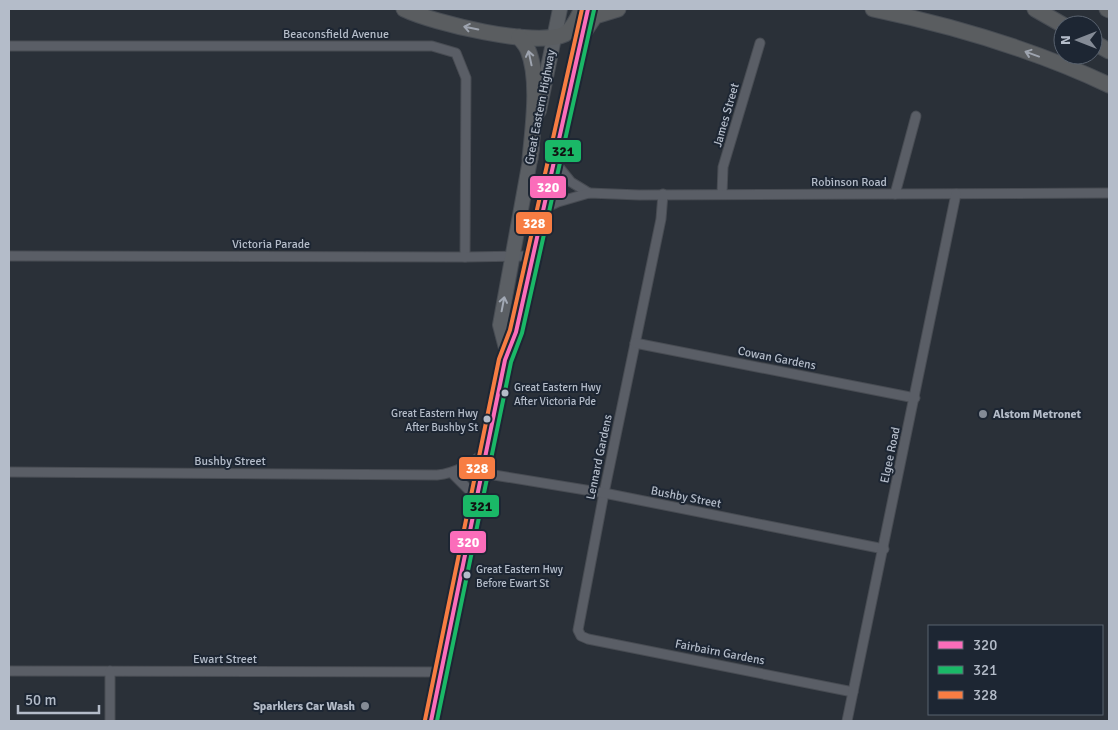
<svg xmlns="http://www.w3.org/2000/svg" width="1118" height="730" font-family="Signika,sans-serif">
<style>
.lines{fill:none;stroke-linecap:round;stroke-linejoin:round}
.minor-casing{stroke:#484c53;stroke-width:11}
.trunk-casing{stroke:#474c53;stroke-width:16}
.motorway-casing{stroke:#474c53;stroke-width:17}
.minor{stroke:#5a5e66;stroke-width:9}
.trunk{stroke:#5b5f64;stroke-width:14}
.motorway{stroke:#5a5d60;stroke-width:15}
.bus-1-casing{stroke:#1d2633;stroke-width:8}
.bus-2-casing{stroke:#1d2633;stroke-width:8}
.bus-3-casing{stroke:#1d2633;stroke-width:8}
.bus-1{stroke:#fb6dba;stroke-width:4}
.bus-2{stroke:#1ab867;stroke-width:4}
.bus-3{stroke:#f77d43;stroke-width:4}
.oneway{stroke:#9ea4af}
.oneway2{stroke:#a2a9b5}
.bus-dot{fill:#b4bcc9;stroke:#1d2633;stroke-width:2}
.poi-dot{fill:#848b96;stroke:#1d2633;stroke-width:2}
.labels{text-anchor:middle;stroke-width:4;stroke-linejoin:round;paint-order:stroke}
.bus-label{font-size:11px;fill:#b4bcc9;stroke:#1d2633;text-anchor:start}
.street-label{font-size:12px;fill:#b4bcc9;stroke:#1d2633}
.poi-label{font-size:12px;font-weight:bold;fill:#b4bcc9;stroke:#1d2633;text-anchor:start}
.line-badge{stroke:#1d2633;stroke-width:2}
.badge-label{font-size:14px;text-anchor:middle;font-weight:bold;fill:#fff}
.pale-badge-label{font-size:14px;text-anchor:middle;font-weight:bold;fill:#111}
</style>
<rect width="100%" height="100%" fill="#2a3038"/>
<g class="lines">
<g class="minor-casing">
<g id="minor">
<polyline points="9,46 432,46 456,53 466,78 465,257"/>
<polyline points="554,161 571,182 589,193"/>
<polyline points="663,194 661,219 604,493 578,630 581,636 588,639 853,692"/>
<polyline points="722,194 723,167 760,43"/>
<polyline points="895,194 916,116"/>
<polyline points="543,209 558,202 589,193 639,195 1109,193"/>
<polyline points="9,256 465,257 533,256"/>
<polyline points="635,343 915,398"/>
<path d="M 9,472 L 437,475 C 456,473 472,464 486,451"/>
<polyline points="452,473 471,492 474,502"/>
<polyline points="482,473 604,493 884,549"/>
<polyline points="9,671 442,672"/>
<polyline points="110,671 110,721"/>
<polyline points="847,721 956,194"/>
</g>
</g>
<g class="trunk-casing">
<g id="trunk">
<polyline points="539,111 560,9"/>
<polyline points="507,352 500,325 532,149"/>
<polyline points="431,721 505,360 516,332 584,24"/>
</g>
</g>
<g class="motorway-casing">
<g id="motorway">
<path d="M 404,9 C 433,23 536,48 565,34 C 573,29 578,17 582,9"/>
<path d="M 873,9 C 954,26 1035,50 1109,85"/>
<polyline points="1035,9 1063,25"/>
<polyline points="1107,9 1109,10"/>
<polyline points="582,35 595,16 618,9"/>
<path d="M 519,37 C 522,41 526,45 528,50 C 540,79 533,127 530,159"/>
<polyline points="1093,42 1109,51"/>
</g>
</g>
<use href="#minor" class="minor"/>
<use href="#trunk" class="trunk"/>
<use href="#motorway" class="motorway"/>
<g class="bus-1-casing">
<polyline id="bus-1" points="431,721 505,360 516,332 588,9"/>
</g>
<g class="bus-2-casing">
<polyline id="bus-2" points="437,721 511,362 522,333 594,10"/>
</g>
<g class="bus-3-casing">
<polyline id="bus-3" points="425,720 499,359 510,330 582,9"/>
</g>
<use href="#bus-1" class="bus-1"/>
<use href="#bus-2" class="bus-2"/>
<use href="#bus-3" class="bus-3"/>
</g>
<defs><path id="oneway-shaft" d="M-6 0H5M1.5-3L5.5 0L1.5 3" fill="none" stroke-width="1.6" stroke-linecap="round" stroke-linejoin="round" transform="scale(1.25)"/></defs>
<g class="oneway">
<use href="#oneway-shaft" transform="translate(471 28) rotate(-169)"/>
<use href="#oneway-shaft" transform="translate(1032 54) rotate(-160)"/>
<use href="#oneway-shaft" transform="translate(530 58) rotate(-102)"/>
</g>
<use class="oneway2" href="#oneway-shaft" transform="translate(503 304) rotate(-79)"/>
<g class="bus-dot">
<circle cx="505" cy="393" r="4.5"/>
<circle cx="487" cy="419" r="4.5"/>
<circle cx="467" cy="575" r="4.5"/>
</g>
<g class="poi-dot">
<circle cx="983" cy="414" r="5"/>
<circle cx="365" cy="706" r="5"/>
</g>
<g class="labels">
<g class="bus-label">
<text x="514" y="391">Great Eastern Hwy<tspan x="514" dy="14">After Victoria Pde</tspan></text>
<text x="478" y="417" text-anchor="end">Great Eastern Hwy<tspan x="478" dy="14">After Bushby St</tspan></text>
<text x="476" y="573">Great Eastern Hwy<tspan x="476" dy="14">Before Ewart St</tspan></text>
</g>
<g class="street-label">
<text x="336" y="38">Beaconsfield Avenue</text>
<text transform="translate(540 107) rotate(-79)" y="4">Great Eastern Highway</text>
<text transform="translate(726 115) rotate(-74)" y="4">James Street</text>
<text x="849" y="186">Robinson Road</text>
<text x="271" y="248">Victoria Parade</text>
<text transform="translate(777 358) rotate(11)" y="4">Cowan Gardens</text>
<text transform="translate(890 455) rotate(-78)" y="4">Elgee Road</text>
<text transform="translate(599 457) rotate(-78)" y="4">Lennard Gardens</text>
<text x="230" y="465">Bushby Street</text>
<text transform="translate(686 497) rotate(11)" y="4">Bushby Street</text>
<text transform="translate(720 652) rotate(11)" y="4">Fairbairn Gardens</text>
<text x="225" y="663">Ewart Street</text>
</g>
<g class="poi-label">
<text x="993" y="418">Alstom Metronet</text>
<text x="355" y="710" text-anchor="end">Sparklers Car Wash</text>
</g>
</g>
<g class="line-badge">
<rect x="544" y="139" width="38" height="24" rx="5" fill="#1ab867"/>
<rect x="529" y="175" width="38" height="24" rx="5" fill="#fb6dba"/>
<rect x="515" y="211" width="38" height="24" rx="5" fill="#f77d43"/>
<rect x="458" y="456" width="38" height="24" rx="5" fill="#f77d43"/>
<rect x="462" y="494" width="38" height="24" rx="5" fill="#1ab867"/>
<rect x="449" y="530" width="38" height="24" rx="5" fill="#fb6dba"/>
</g>
<g class="badge-label">
<text x="548" y="192">320</text>
<text x="534" y="228">328</text>
<text x="477" y="473">328</text>
<text x="468" y="547">320</text>
</g>
<g class="pale-badge-label">
<text x="563" y="156">321</text>
<text x="481" y="511">321</text>
</g>
<rect width="1118" height="730" fill="none" stroke="#b4bcc9" stroke-width="20"/>
<rect x="928" y="625" width="175" height="90" fill="#1d2633" stroke="#59626f"/>
<rect x="938" y="641" width="25" height="8" fill="#fb6dba" stroke="#59626f"/>
<text x="973" y="650" font-size="15" fill="#b4bcc9">320</text>
<rect x="938" y="666" width="25" height="8" fill="#1ab867" stroke="#59626f"/>
<text x="973" y="675" font-size="15" fill="#b4bcc9">321</text>
<rect x="938" y="691" width="25" height="8" fill="#f77d43" stroke="#59626f"/>
<text x="973" y="700" font-size="15" fill="#b4bcc9">328</text>
<g transform="translate(1078 40) rotate(270)"><circle r="24" fill="#1d2633" stroke="#59626f"/>
<path d="M0-4L9 19L0 12L-9 19Z" fill="#848b96"/>
<text y="-8" font-size="14" font-weight="bold" text-anchor="middle" fill="#b4bcc9">N</text>
</g>
<path d="M18 705v8h81v-8" fill="none" stroke="#b4bcc9" stroke-width="2.5"/>
<text x="25" y="705" font-size="15" fill="#b4bcc9" stroke="#1d2633" stroke-width="4" paint-order="stroke">50 m</text>
</svg>
